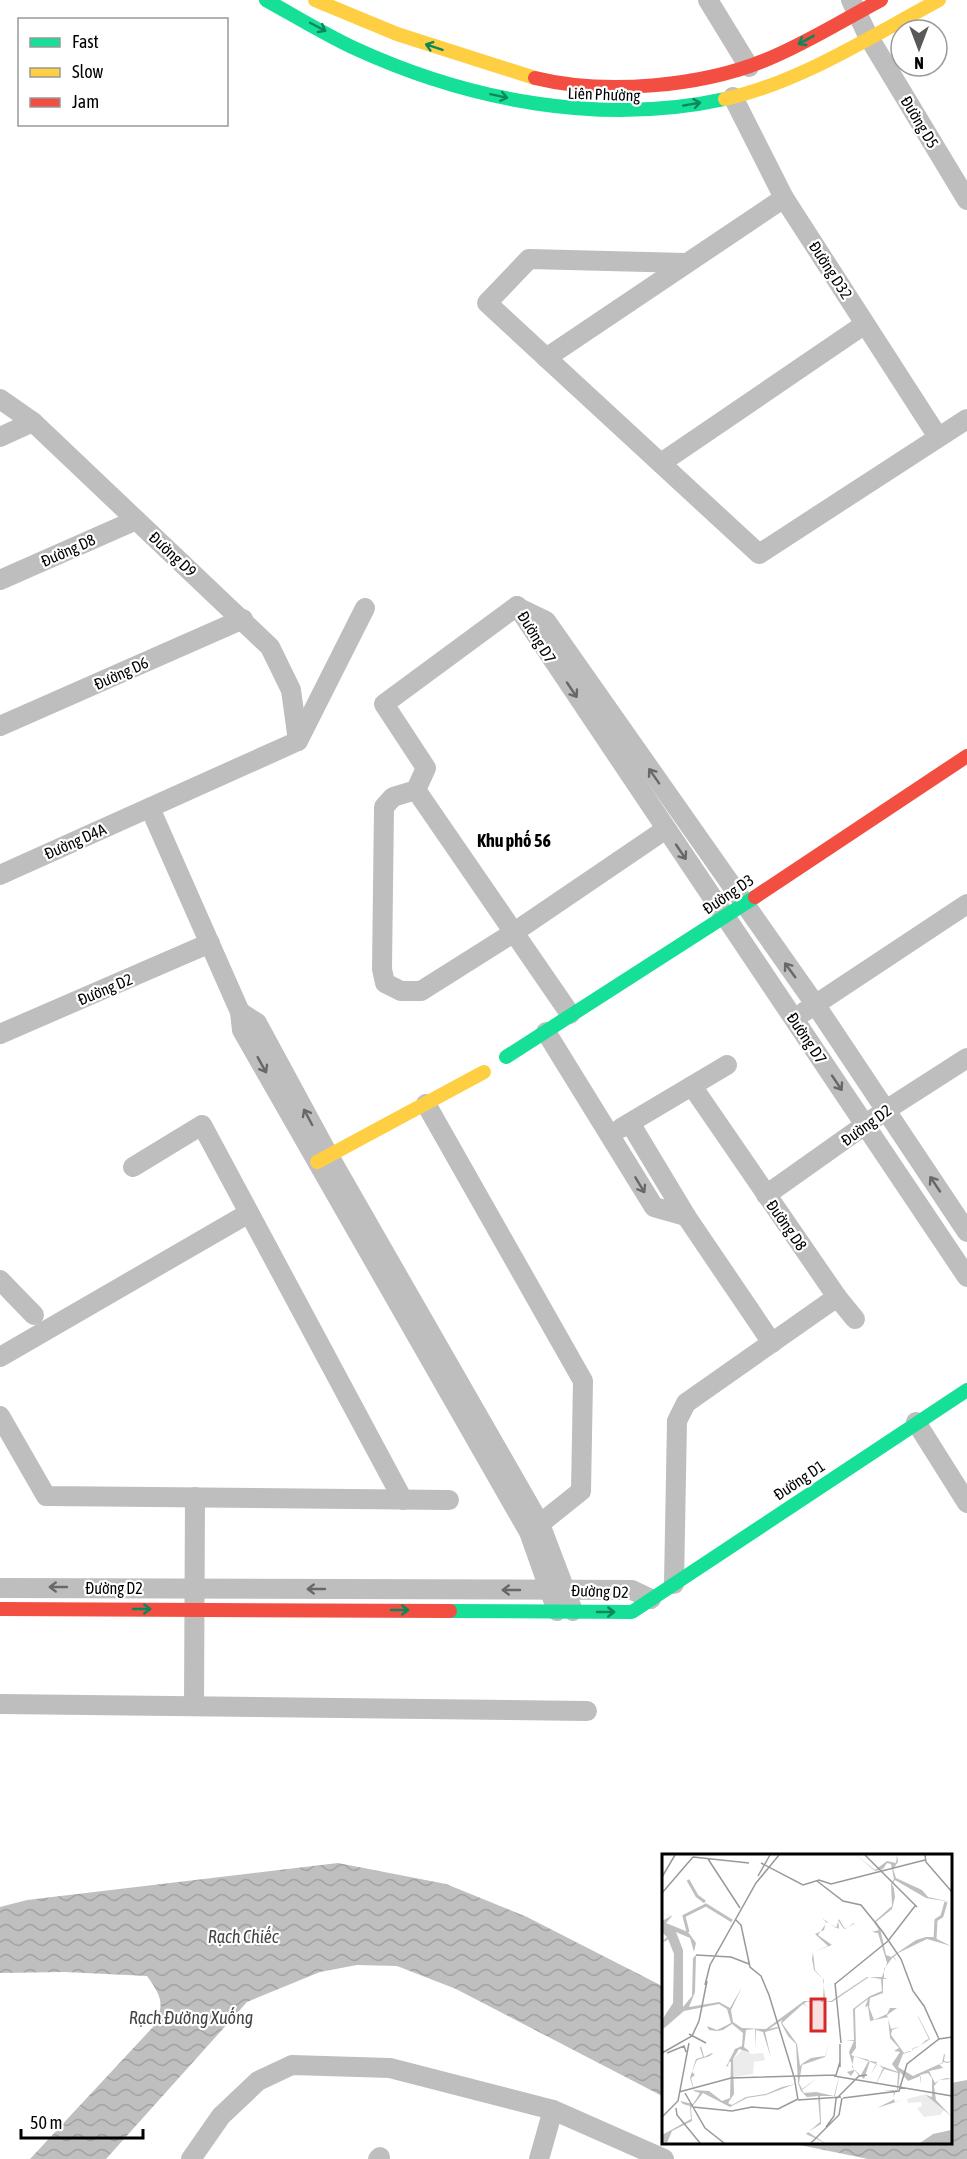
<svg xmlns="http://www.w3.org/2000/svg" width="967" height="2159" font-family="'Asap Condensed',sans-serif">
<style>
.water{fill:url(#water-waves)}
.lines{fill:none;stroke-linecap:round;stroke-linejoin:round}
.street{stroke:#bebebe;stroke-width:20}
.fast{stroke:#16e098;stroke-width:14}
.slow{stroke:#ffcf43;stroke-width:14}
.jam{stroke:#f24e42;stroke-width:14}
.oneway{stroke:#0d865b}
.oneway2{stroke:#686868}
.labels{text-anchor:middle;stroke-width:4.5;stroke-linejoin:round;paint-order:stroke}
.street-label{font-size:16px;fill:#000;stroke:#fff}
.neighbourhood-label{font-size:18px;font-weight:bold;fill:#000;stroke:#fff}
.water-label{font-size:18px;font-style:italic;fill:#444;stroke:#fff}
.inset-river{fill:none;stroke:#bfbfbf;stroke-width:3}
.inset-road{fill:none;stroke:#999;stroke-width:1.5}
.view{fill:#d62828;fill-opacity:0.15;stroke:#d62828;stroke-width:3}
.inset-edge{fill:none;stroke:#000;stroke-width:3}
</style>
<defs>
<pattern id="water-waves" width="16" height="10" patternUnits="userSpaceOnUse" patternTransform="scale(1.5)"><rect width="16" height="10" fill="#bfbfbf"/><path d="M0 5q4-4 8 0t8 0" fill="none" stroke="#a2a2a2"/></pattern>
</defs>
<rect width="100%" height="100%" fill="#fff"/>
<g class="water">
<path d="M 338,1863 L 446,1884 L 527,1917 L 664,1987 L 664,2097 L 456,1989 L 397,1966 L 357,1965 L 320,1972 L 247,2002 L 106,2159 L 30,2159 L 153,2027 C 166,2004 161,1996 147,1976 L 65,1972 L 0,1973 L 0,1907 L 27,1900 Z"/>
<polygon points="967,2080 967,2159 868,2159 790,2143 950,2142 951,2083"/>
</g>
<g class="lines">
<g class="street">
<polyline points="708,0 749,67"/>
<polyline points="851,0 868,36 967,200"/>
<polyline points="733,97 784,198 938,437"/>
<polyline points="686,263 529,259 487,303 759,554 967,419"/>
<polyline points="546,358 784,198"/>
<polyline points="0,399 33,422 270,647 291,690 298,741"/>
<polyline points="0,437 33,422"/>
<polyline points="661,463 865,324"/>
<polyline points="0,580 136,520"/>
<polyline points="517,606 967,1277"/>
<polyline points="517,606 384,704 426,768 416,790 570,1014"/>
<polyline points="517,607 546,621 815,1004 967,1232"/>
<polyline points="0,726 243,619"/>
<polyline points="416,790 393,797 384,807 382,969 385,983 401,991 421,991 513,933 666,829"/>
<polyline points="150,808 240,1012 242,1030 529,1532 557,1611"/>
<polyline points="0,875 298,741 365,608"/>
<polyline points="240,1012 257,1023 329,1156 540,1524 573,1611"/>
<polyline points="804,1012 967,904"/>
<polyline points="546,1032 654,1207 686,1216"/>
<polyline points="0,1034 210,943"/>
<polyline points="426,1104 583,1381 581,1491 531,1531"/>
<polyline points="630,1123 686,1216 772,1343"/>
<polyline points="621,1128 727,1065"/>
<polyline points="133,1167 202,1125 403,1500"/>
<polyline points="766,1195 886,1110 967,1058"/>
<polyline points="0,1280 34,1315"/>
<polyline points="837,1297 855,1319"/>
<polyline points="0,1357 249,1213"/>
<polyline points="0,1416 46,1496 449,1500"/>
<polyline points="916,1422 967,1503"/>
<polyline points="674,1584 677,1421 686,1403 837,1297 692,1086"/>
<polyline points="0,1588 632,1590 651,1599"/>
<polyline points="0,1704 587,1711"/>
<polyline points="194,1706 195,1497"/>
<polyline points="191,2159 221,2116 258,2081 292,2065 390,2068 553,2110"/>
<polyline points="378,2159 380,2157"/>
<polyline points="539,2159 553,2110 664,2159"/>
</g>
<g class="fast">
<path d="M 266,0 C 295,16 324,34 354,48 C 469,101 601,126 725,99"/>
<polyline points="506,1057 755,897"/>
<polyline points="450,1611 632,1612 967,1390"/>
</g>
<g class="slow">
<polyline points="315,0 397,34 535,78"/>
<path d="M 725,99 C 801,82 871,36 939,0"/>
<polyline points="317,1162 484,1072"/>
</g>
<g class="jam">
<path d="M 535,78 C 604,95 702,87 768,59 C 807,43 843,20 881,0"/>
<polyline points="755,897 967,756"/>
<polyline points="0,1609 450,1611"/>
</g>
</g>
<defs><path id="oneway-shaft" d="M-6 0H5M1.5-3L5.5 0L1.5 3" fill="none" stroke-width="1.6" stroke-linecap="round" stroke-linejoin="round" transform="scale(1.5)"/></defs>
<g class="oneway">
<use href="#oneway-shaft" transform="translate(318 27) rotate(28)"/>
<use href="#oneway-shaft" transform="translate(806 40) rotate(151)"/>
<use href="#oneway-shaft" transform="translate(434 47) rotate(-162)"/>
<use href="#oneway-shaft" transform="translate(499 96) rotate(12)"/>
<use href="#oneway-shaft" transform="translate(692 104) rotate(-10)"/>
<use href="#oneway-shaft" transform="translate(142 1609)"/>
<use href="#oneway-shaft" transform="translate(400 1610)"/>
<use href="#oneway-shaft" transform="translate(606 1612)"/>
</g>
<g class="oneway2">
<use href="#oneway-shaft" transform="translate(572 690) rotate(56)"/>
<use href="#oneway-shaft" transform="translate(654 776) rotate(-125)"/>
<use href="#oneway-shaft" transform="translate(681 852) rotate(56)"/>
<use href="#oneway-shaft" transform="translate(790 970) rotate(-126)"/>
<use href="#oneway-shaft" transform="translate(262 1065) rotate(61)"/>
<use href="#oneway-shaft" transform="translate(837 1083) rotate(56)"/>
<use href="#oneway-shaft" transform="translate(308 1117) rotate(-118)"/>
<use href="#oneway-shaft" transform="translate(935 1184) rotate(-124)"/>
<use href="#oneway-shaft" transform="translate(640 1185) rotate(59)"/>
<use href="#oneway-shaft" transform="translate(58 1587) rotate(-180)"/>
<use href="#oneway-shaft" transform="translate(316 1589) rotate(-180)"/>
<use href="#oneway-shaft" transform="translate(511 1590) rotate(-180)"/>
</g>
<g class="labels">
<g class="street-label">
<text transform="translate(604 94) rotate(2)" y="6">Liên Phường</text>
<text transform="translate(920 122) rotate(59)" y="6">Đường D5</text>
<text transform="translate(831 270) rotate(57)" y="6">Đường D32</text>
<text transform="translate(68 550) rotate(-24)" y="6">Đường D8</text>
<text transform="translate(173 554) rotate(43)" y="6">Đường D9</text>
<text transform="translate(537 637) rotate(58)" y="6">Đường D7</text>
<text transform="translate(121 673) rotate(-24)" y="6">Đường D6</text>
<text transform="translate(75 841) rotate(-24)" y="6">Đường D4A</text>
<text transform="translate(728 894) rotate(-34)" y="6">Đường D3</text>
<text transform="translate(105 989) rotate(-23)" y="6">Đường D2</text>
<text transform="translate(807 1038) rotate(56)" y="6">Đường D7</text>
<text transform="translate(866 1125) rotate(-36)" y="6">Đường D2</text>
<text transform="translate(787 1225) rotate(55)" y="6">Đường D8</text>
<text transform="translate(799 1480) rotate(-34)" y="6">Đường D1</text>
<text x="114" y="1594">Đường D2</text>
<text transform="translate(600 1591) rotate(2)" y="6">Đường D2</text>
</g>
<g class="neighbourhood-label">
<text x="514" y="847">Khu phố 56</text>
</g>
<g class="water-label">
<text x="243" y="1943">Rạch Chiếc</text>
<text x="191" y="2024">Rạch Đường Xuống</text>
</g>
</g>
<g transform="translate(662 1854)">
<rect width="290" height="290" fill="#fff"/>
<path d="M 82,194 L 89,200 L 101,199 L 103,206 L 92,208 L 91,220 L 72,223 L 71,205 Z" fill="#ececec"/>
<path d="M 264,240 L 282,256 L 278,261 L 262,263 L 255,254 L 260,252 L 259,248 L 246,249 L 245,245 Z" fill="#ececec"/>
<path d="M 194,1 L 213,16 L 225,7 L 234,9 L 235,1 L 236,8 L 231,15 L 234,24 L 260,36 L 266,43 L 289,48 L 264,44 L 233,26 L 230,30 L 232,35 L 233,43 L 230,55 L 214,68 L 218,74 L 224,101 L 229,103 L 254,86 L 264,83 L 271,83 L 289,92 L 265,85 L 236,99 L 232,103 L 235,108 L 231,103 L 222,115 L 222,124 L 226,125 L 221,125 L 221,139 L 208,144 L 207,153 L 212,166 L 225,160 L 228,154 L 235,154 L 225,161 L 229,175 L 238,173 L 230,176 L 229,181 L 242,199 L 248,197 L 250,197 L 250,195 L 254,193 L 258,192 L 264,186 L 267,185 L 256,163 L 256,162 L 268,185 L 258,192 L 251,195 L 250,197 L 241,200 L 236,213 L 251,222 L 280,209 L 282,200 L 267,200 L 283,200 L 282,207 L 286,208 L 288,207 L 289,207 L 286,209 L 281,208 L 280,210 L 277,210 L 281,214 L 267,217 L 273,229 L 277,226 L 285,224 L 289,225 L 277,226 L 272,232 L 274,246 L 289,262 L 264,241 L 270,243 L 270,224 L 266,219 L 258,221 L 259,224 L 259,230 L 258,222 L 246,227 L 238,218 L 236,236 L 234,237 L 232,236 L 233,239 L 231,244 L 233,248 L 240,246 L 215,254 L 231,246 L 232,237 L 221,236 L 235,236 L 236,219 L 222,215 L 213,232 L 221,214 L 215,210 L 209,220 L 215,208 L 208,207 L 202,225 L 193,216 L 189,222 L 185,218 L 192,216 L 187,198 L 192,187 L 184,186 L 192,186 L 191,155 L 208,142 L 220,137 L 219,125 L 207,123 L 170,148 L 144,148 L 142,150 L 147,154 L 141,150 L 120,169 L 135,190 L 138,212 L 141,209 L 149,204 L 163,202 L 168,188 L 163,203 L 140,211 L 137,229 L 140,235 L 155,224 L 140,236 L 142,239 L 154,238 L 172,242 L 178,218 L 173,242 L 158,242 L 159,270 L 146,278 L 163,289 L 144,280 L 158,268 L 156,242 L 145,243 L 139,237 L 136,229 L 134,190 L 126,182 L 119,169 L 120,166 L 107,175 L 115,173 L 117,174 L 103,178 L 109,204 L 101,178 L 94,176 L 94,194 L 93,175 L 84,176 L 82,193 L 87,197 L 87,222 L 87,198 L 77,195 L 71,205 L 72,240 L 66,249 L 70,251 L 84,243 L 104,240 L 120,233 L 133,230 L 104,241 L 85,244 L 68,253 L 41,239 L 29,254 L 30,267 L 10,277 L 5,289 L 0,287 L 0,281 L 29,265 L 28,252 L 21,250 L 18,247 L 31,250 L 38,239 L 32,237 L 28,224 L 34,205 L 41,203 L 38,194 L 39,192 L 42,203 L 50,199 L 51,199 L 48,202 L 35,206 L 30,218 L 33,221 L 29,224 L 32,236 L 47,237 L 60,247 L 68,244 L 69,208 L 67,208 L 66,212 L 64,213 L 73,195 L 80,192 L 81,179 L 70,170 L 61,176 L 55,177 L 47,176 L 45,172 L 55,176 L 69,169 L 65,155 L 57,150 L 22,157 L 0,176 L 0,166 L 11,149 L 12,100 L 6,85 L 4,87 L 0,88 L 5,83 L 0,78 L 0,67 L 9,62 L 0,59 L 10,62 L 4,69 L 26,78 L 34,89 L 32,98 L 28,84 L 14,78 L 21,96 L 21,153 L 30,142 L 31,104 L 34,101 L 33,138 L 27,153 L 57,148 L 68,154 L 80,133 L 69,156 L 71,168 L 80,174 L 104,175 L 142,147 L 158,148 L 163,143 L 161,125 L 152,116 L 150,105 L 151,98 L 166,92 L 153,80 L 162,76 L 164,68 L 160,64 L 174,74 L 177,65 L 183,75 L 192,69 L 193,75 L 210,78 L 217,76 L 212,68 L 230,52 L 229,30 L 232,25 L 229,10 L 225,9 L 221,15 L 213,17 ZM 176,66 L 182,75 L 192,70 L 193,75 L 216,79 L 225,109 L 220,123 L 205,123 L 169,147 L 161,148 L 162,126 L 153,116 L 151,98 L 170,91 L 156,81 L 165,68 L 177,75 ZM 206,145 L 203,153 L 206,152 L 208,167 L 226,163 L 228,184 L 237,194 L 232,197 L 238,198 L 230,210 L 236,218 L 189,201 L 194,194 L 193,155 ZM 192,202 L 207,206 L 198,223 L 190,213 ZM 289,276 L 289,289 L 258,289 L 271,280 Z" fill="#bfbfbf" fill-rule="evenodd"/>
<path class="inset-river" d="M 26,26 L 35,42 L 43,48M 26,78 L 22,62 L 44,51 L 70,67M 273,86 L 274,66 L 280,62 L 284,48"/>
<path class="inset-road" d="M 203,1 L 255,53M 263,1 L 264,8 L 290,38M 31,3 L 87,9M 46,5 L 78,54M 99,9 L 141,31 L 157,26 L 169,30 L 263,6M 96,22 L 108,1M 0,23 L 13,1M 155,27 L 181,47 L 199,51 L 220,77 L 239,105 L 251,137 L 262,152 L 277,185M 0,39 L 31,3M 73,65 L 79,71 L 88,113 L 99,122 L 107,141 L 133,226M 34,101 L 69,103 L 87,110M 173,129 L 179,189M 173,130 L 226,87 L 253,52M 43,131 L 48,111 L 94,29 L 117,1M 27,180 L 44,189M 178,190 L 178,213M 0,199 L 30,182 L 37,167 L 45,127M 5,199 L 22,192 L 24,198M 132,222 L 136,246M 172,222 L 290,242M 17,238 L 69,224 L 174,221 L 178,208M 23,239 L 43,274 L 62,289M 181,244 L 237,237 L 245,210 L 277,185 L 290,183M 136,246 L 179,243M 31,253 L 70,257 L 90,253 L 116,255 L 136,245M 14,254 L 15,261 L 38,289M 0,263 L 16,247 L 27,189M 164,273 L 172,262 L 174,245 L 197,222 L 205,221M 149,289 L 177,261 L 180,244"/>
<path class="view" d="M 149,145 L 163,145 L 163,177 L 149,177 Z"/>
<rect width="290" height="290" class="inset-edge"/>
</g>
<rect x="18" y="18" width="210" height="108" fill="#ffffff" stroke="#999999" stroke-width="1.5"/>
<rect x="30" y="38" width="30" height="9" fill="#16e098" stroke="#999999" stroke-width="1.5"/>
<text x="72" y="48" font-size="18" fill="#000000">Fast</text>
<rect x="30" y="68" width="30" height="9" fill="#ffcf43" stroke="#999999" stroke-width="1.5"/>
<text x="72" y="78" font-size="18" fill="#000000">Slow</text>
<rect x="30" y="98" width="30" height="9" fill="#f24e42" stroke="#999999" stroke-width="1.5"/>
<text x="72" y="108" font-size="18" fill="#000000">Jam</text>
<g transform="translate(919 48) rotate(180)"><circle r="28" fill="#ffffff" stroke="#999999" stroke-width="1.5"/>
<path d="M0-4.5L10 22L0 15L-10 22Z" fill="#595959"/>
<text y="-9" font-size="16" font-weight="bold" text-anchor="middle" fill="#000000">N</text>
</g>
<path d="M21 2129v9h122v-9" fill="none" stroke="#000000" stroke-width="3"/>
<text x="30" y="2129" font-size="18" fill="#000000" stroke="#ffffff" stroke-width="4.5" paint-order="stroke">50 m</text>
</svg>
